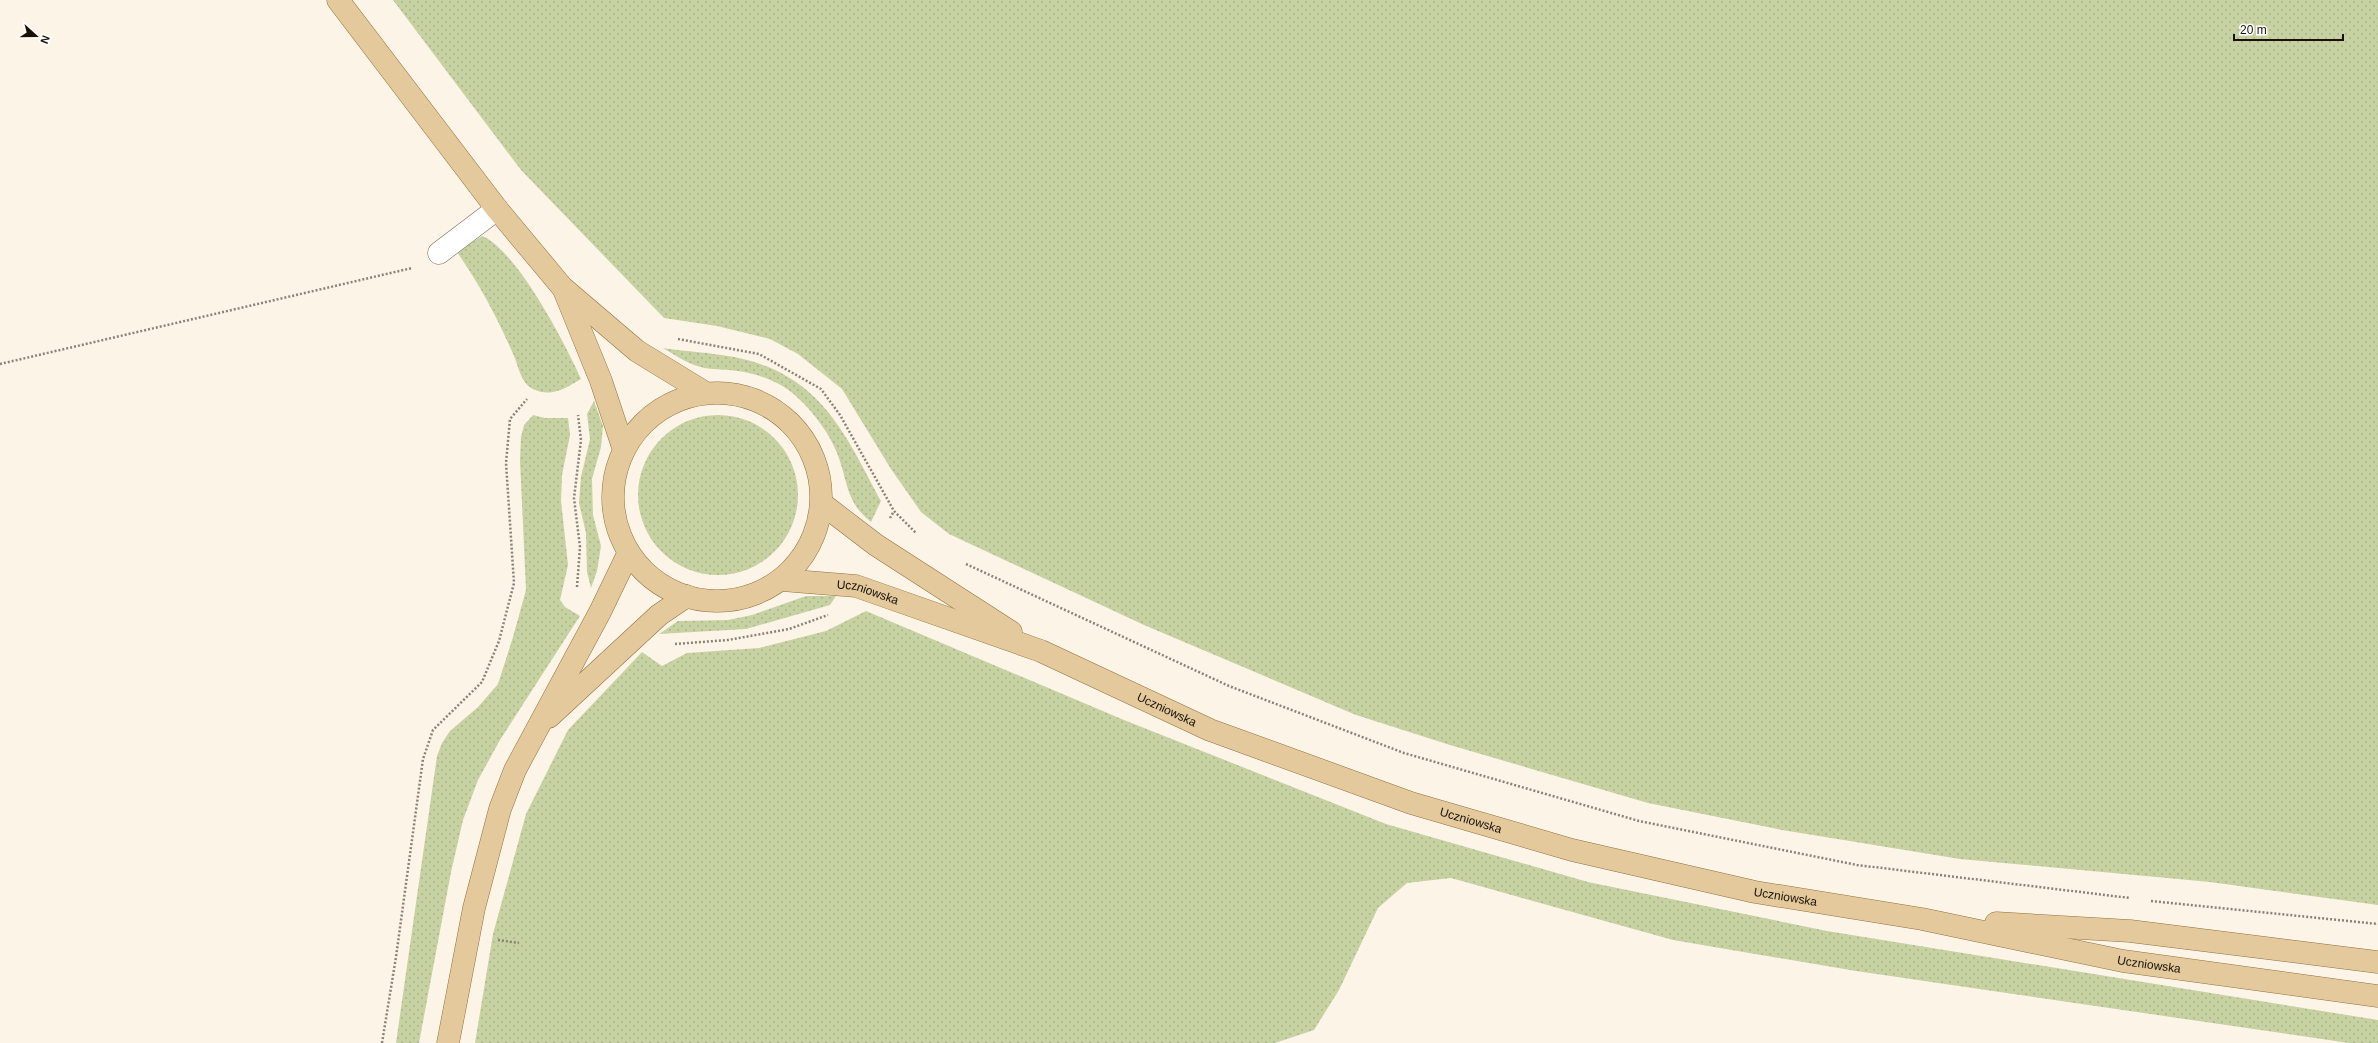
<svg xmlns="http://www.w3.org/2000/svg" width="2378" height="1043" font-family="Helvetica,sans-serif">
<style>
.grass{fill:url(#grass-dots)}
.lines{fill:none;stroke-linecap:round;stroke-linejoin:round}
.minor-casing{stroke:#7e6b50;stroke-width:23}
.major-casing{stroke:#91713d;stroke-width:23}
.path{stroke:#8b8277;stroke-width:2.5;stroke-dasharray:2 2;stroke-linecap:butt}
.minor{stroke:#fff;stroke-width:22}
.major{stroke:#e4c99c;stroke-width:22}
.labels{text-anchor:middle;stroke-width:3;stroke-linejoin:round;paint-order:stroke}
.street-label{font-size:12px;fill:#191107;stroke:#fff}
</style>
<defs>
<pattern id="grass-dots" width="8" height="8" patternUnits="userSpaceOnUse"><rect width="8" height="8" fill="#c7d2a3"/><path d="M2 2h.1M6 6h.1" fill="none" stroke="#aab38b" stroke-width="1.8" stroke-linecap="round"/></pattern>
</defs>
<rect width="100%" height="100%" fill="#fdf4e8"/>
<g class="grass">
<polygon points="393,0 2378,0 2378,905 2210,882 1960,859 1782,830 1648,803 1450,745 1356,715 1144,625 949,534 921,512 891,469 842,389 798,354 770,339 717,326 664,318 521,170"/>
<path d="M 482,236 C 516,249 566,345 581,379 C 566,388 551,398 533,389 C 521,383 519,368 514,356 C 498,319 480,285 457,252 Z"/>
<path d="M 663,348 C 695,353 732,353 763,365 C 828,389 850,444 881,501 L 871,522 C 845,502 848,480 837,453 C 829,433 814,413 798,398 C 783,383 759,374 738,371 C 727,369 715,370 704,368 C 690,365 676,356 663,348 Z"/>
<polygon points="594,401 603,426 601,447 592,479 593,515 601,546 597,571 591,588 587,572 586,533 579,503 581,477 590,439 587,414"/>
<circle cx="718" cy="495" r="80"/>
<polygon points="533,415 545,418 568,418 570,435 562,475 561,501 568,565 560,600 565,607 580,616 500,740 478,780 463,820 451,872 419,1043 396,1043 437,756 442,743 450,731 478,707 498,684 513,637 526,590 520,460 521,437 524,425"/>
<polygon points="806,596 836,596 830,605 746,629 659,634 678,621 728,620 752,615"/>
<polygon points="866,611 1124,720 1386,824 1588,882 1827,931 2378,1020 2378,1043 2349,1043 1856,971 1673,940 1451,878 1407,883 1378,908 1339,990 1314,1030 1275,1043 475,1043 493,934 526,814 568,730 642,652 662,666 687,653 759,648 826,631"/>
</g>
<g class="lines">
<g class="minor-casing">
<polyline id="minor" points="439,253 497,209"/>
</g>
<g class="major-casing">
<g id="major">
<polyline points="338,0 497,209 562,287 637,351 704,392"/>
<polyline points="564,290 601,381 623,447"/>
<circle cx="717" cy="497" r="104"/>
<polyline points="825,506 876,545 1011,632"/>
<path id="s1" d="M 782,580 L 856,586 L 1041,651 L 1210,730 L 1411,803 L 1572,850 L 1755,892 L 1922,919 L 2123,961 L 2378,996"/>
<polyline points="549,717 659,615 687,596"/>
<polyline points="1996,923 2130,931 2378,962"/>
<polyline points="448,1043 474,908 500,809 515,770 600,612 628,554"/>
</g>
</g>
<g class="path">
<polyline points="678,339 759,354 821,389 840,415 894,511 916,533"/>
<polyline points="0,364 412,268"/>
<polyline points="890,518 894,511"/>
<polyline points="966,564 1229,686 1404,753 1639,821 1857,865 2130,898"/>
<polyline points="577,587 580,547 574,498 581,440 578,415"/>
<polyline points="675,644 728,640 789,629 828,615"/>
<polyline points="2151,901 2378,924"/>
<polyline points="498,940 519,943"/>
<polyline points="382,1043 396,957 423,759 433,730 482,682 499,641 514,583 506,463 510,419 527,399"/>
</g>
<use href="#minor" class="minor"/>
<use href="#major" class="major"/>
</g>
<g class="labels">
<g class="street-label">
<text dy="4" stroke="none"><textPath href="#s1" startOffset="87">Uczniowska</textPath></text>
<text dy="4" stroke="none"><textPath href="#s1" startOffset="409">Uczniowska</textPath></text>
<text dy="4" stroke="none"><textPath href="#s1" startOffset="733">Uczniowska</textPath></text>
<text dy="4" stroke="none"><textPath href="#s1" startOffset="1057">Uczniowska</textPath></text>
<text dy="4" stroke="none"><textPath href="#s1" startOffset="1427">Uczniowska</textPath></text>
</g>
</g>
<g transform="translate(36 36) rotate(111)" stroke="#ffffff" stroke-width="3" paint-order="stroke">
<path d="M0-3L7 15L0 10L-7 15Z" fill="#191107"/>
<text y="-6" font-size="11" font-weight="bold" text-anchor="middle" fill="#191107">N</text>
</g>
<path d="M2234 34v6h109v-6" fill="none" stroke="#191107" stroke-width="2"/>
<text x="2240" y="34" font-size="12" fill="#191107" stroke="#ffffff" stroke-width="3" paint-order="stroke">20 m</text>
</svg>
